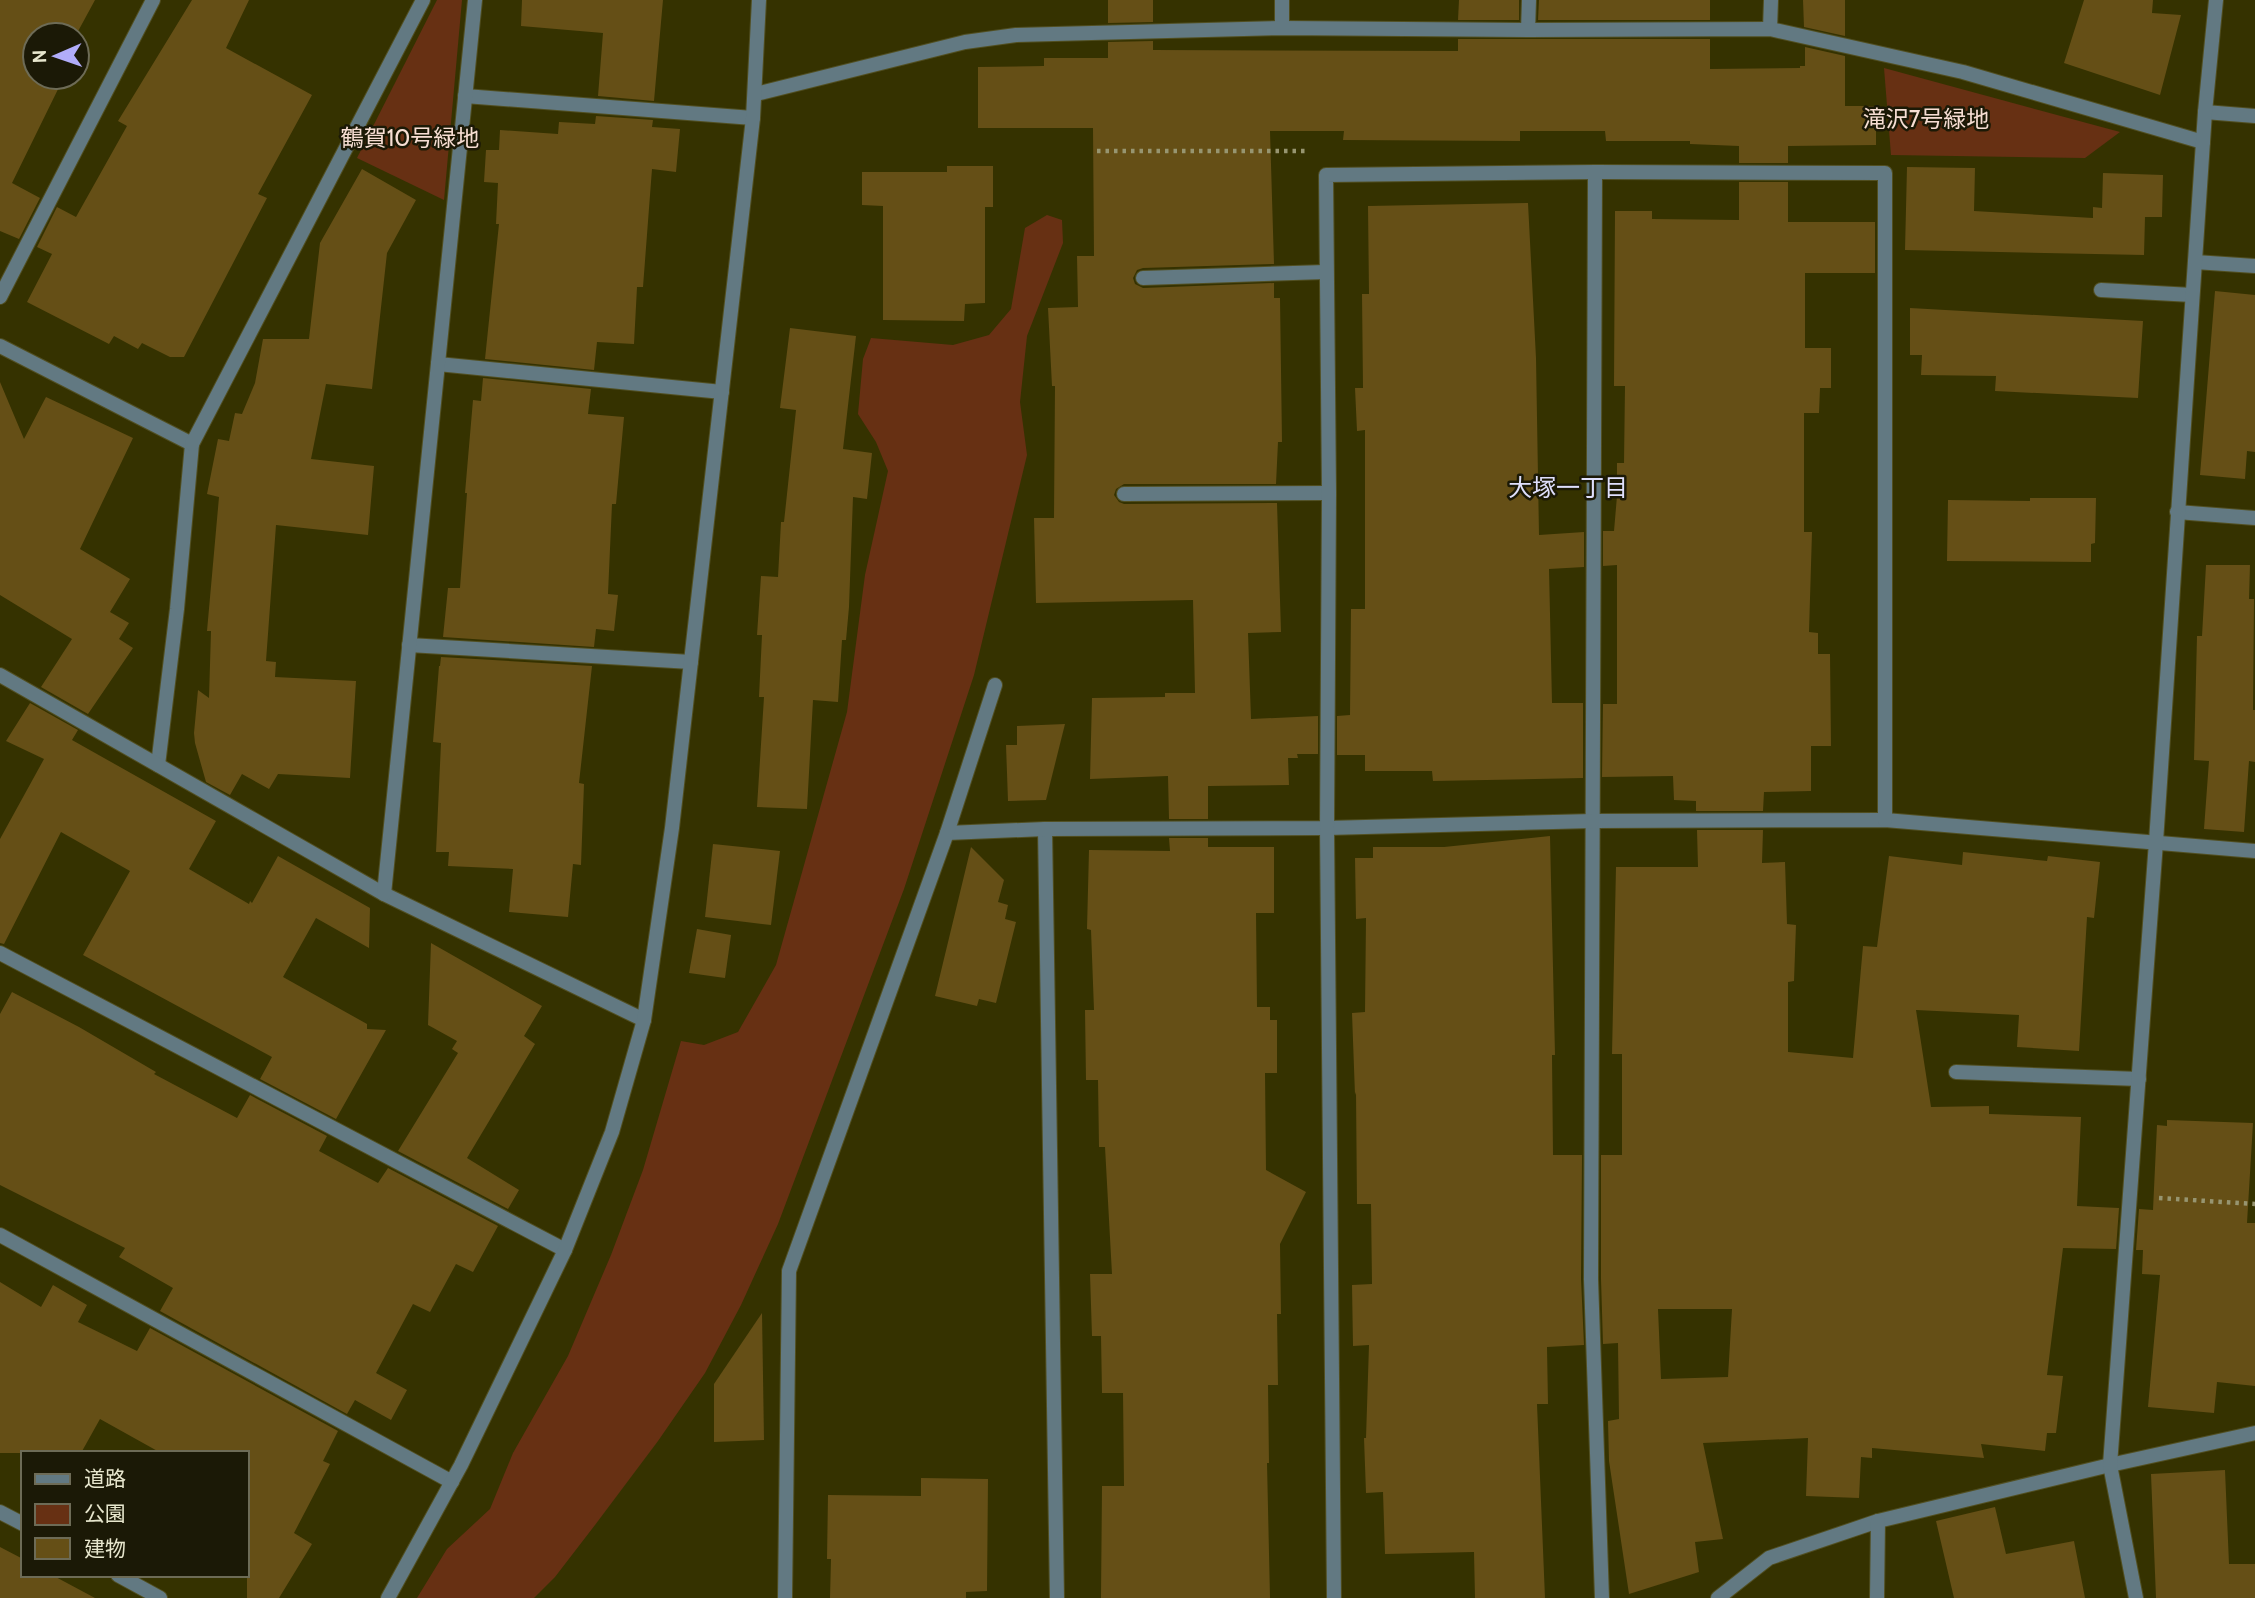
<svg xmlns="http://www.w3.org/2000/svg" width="2255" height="1598" font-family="Cabin,'Noto Sans JP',sans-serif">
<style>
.green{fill:#673013}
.building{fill:#654f16;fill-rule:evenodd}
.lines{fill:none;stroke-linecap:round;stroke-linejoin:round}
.street-casing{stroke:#514f21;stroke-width:16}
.path{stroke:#979570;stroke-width:4.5;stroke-dasharray:3.5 5;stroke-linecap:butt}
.street{stroke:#627982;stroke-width:14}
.labels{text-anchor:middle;stroke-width:5;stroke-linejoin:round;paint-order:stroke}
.park-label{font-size:23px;fill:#f7ded3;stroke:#1b1906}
.neighbourhood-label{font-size:24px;fill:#dfdffc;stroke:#1b1906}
</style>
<rect width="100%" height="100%" fill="#353200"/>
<g class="green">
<polygon points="437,0 462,0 444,200 357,158"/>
<polygon points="1884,68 2120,132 2085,158 1891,155"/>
<polygon points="1047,215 1062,220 1063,243 1027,336 1020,402 1027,455 974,675 904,889 778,1224 741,1305 705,1373 658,1441 595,1525 555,1577 534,1598 417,1598 447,1549 490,1509 513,1453 568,1356 611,1255 643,1170 681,1041 704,1045 738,1032 776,965 847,712 865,575 888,471 876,442 858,414 863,359 871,338 953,345 989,335 1011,309 1025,228"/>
</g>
<g class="building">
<polygon points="0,0 95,0 76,35 35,35 35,77 64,77 12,183 40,198 19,239 0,231"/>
<polygon points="192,0 249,0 226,48 312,95 258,194 267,198 184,357 170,357 142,343 138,349 114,336 109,344 27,302 52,254 37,247 57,207 76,217 127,126 118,121"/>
<polygon points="522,0 663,0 654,101 598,96 603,33 521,26"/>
<polygon points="1108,0 1153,0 1153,22 1108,23"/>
<polygon points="1459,0 1519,0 1519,20 1458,20"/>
<polygon points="1539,0 1710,0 1710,20 1538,20"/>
<polygon points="1803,0 1845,0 1845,36 1804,27"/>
<polygon points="2084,0 2153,0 2152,13 2181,15 2160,95 2064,63"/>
<polygon points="1458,39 1710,39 1710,69 1800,68 1800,66 1805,66 1805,47 1845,56 1845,106 1876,106 1876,145 1788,146 1788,163 1739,163 1739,146 1690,144 1690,141 1606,141 1605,131 1520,131 1520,141 1343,140 1344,131 1270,131 1274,264 1143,268 1137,270 1133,278 1135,284 1143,288 1274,283 1274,298 1280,298 1282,442 1278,442 1276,484 1124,484 1116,489 1114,495 1119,502 1124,504 1277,503 1281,632 1248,633 1251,719 1318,716 1318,754 1297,754 1298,758 1288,758 1289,785 1208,786 1208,819 1169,819 1168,776 1090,779 1092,698 1165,697 1165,693 1195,693 1193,600 1036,603 1034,518 1054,518 1055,386 1052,386 1048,308 1078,307 1077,256 1094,256 1093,128 978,128 978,67 1044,66 1044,58 1108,58 1108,42 1153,41 1153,50 1458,51"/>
<polygon points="596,116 653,120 652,127 680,129 676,172 652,169 643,287 637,287 634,344 597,342 594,370 485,359 499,224 496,224 498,183 484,182 486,150 499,150 500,130 558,134 559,122 595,124"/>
<polygon points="947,166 993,166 993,207 985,207 985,303 965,304 964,321 883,320 883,206 862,205 862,172 947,172"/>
<polygon points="1907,167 1975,168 1974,211 2093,218 2093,207 2102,208 2103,173 2163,175 2162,217 2145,217 2144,255 1905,250"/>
<polygon points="362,169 416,200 387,253 372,389 326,384 311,459 374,466 368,535 276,525 266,661 276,662 275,677 356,681 350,778 278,774 269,789 242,774 230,795 206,782 195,743 194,733 198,690 209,698 211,631 207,631 219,497 207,494 218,439 229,441 235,413 242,414 255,383 263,339 309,339 320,243"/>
<polygon points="1739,182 1788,182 1788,222 1875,222 1875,273 1805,273 1805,348 1831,348 1831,388 1820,388 1819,413 1804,413 1804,532 1812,532 1809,632 1818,633 1818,654 1830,654 1831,746 1811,746 1811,791 1764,792 1763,811 1696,811 1696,801 1674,800 1673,776 1602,777 1603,704 1617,704 1617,565 1603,566 1603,531 1614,531 1617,496 1617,463 1624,463 1625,386 1614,386 1615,211 1652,211 1652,219 1739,220"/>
<polygon points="1528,203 1536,358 1539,535 1584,532 1584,567 1549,569 1552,703 1583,703 1583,778 1433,781 1432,771 1365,771 1365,755 1337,755 1337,716 1350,715 1351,609 1365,609 1365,430 1357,431 1355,388 1363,388 1362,294 1369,294 1368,206"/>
<polygon points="2215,291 2255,295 2255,452 2247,451 2245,479 2200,475"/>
<polygon points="1910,308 2143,321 2138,398 1995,391 1996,376 1921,375 1922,355 1910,355"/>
<polygon points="790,328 856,336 843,449 872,453 867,499 853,497 849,607 846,640 842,640 838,702 813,700 807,809 757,807 764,697 759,697 762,635 757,635 761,576 778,577 781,522 784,522 796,410 780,408"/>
<polygon points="483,378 591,389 588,414 624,417 616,504 612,504 608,594 618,595 614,631 596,629 594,647 443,637 448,588 460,588 467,493 465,493 473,400 481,401"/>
<polygon points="0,382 24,439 46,397 133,438 80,549 130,579 110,612 129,623 119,639 133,648 88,714 41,687 72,639 0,595"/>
<polygon points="2030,498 2096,498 2095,543 2091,544 2091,562 1947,561 1948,500 2030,501"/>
<polygon points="2206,565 2250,565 2249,599 2254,599 2253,710 2255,710 2255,762 2249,761 2244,832 2204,829 2209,761 2194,760 2197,636 2202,636"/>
<polygon points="441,657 592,666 579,783 584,784 581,865 573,864 568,917 509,912 513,869 448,866 449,852 436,852 441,743 433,742 439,666 440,666"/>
<polygon points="30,703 78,730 72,740 216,821 189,869 249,904 250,901 252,903 278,856 370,908 369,948 316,918 283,977 367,1024 367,1029 386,1030 336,1119 260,1079 272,1057 83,955 130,871 61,832 4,944 0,943 0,839 44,759 6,741"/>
<polygon points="1065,724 1046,800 1008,801 1006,745 1017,745 1017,726"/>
<path d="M 1697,830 L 1763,830 L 1762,863 L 1785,862 L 1787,924 L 1796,925 L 1794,981 L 1788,982 L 1788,1052 L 1853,1058 L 1863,946 L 1877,947 L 1889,856 L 1962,865 L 1963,852 L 2047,861 L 2048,856 L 2100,862 L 2094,918 L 2087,917 L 2079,1051 L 2017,1047 L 2019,1015 L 1916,1010 L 1931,1107 L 1989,1106 L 1989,1114 L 2081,1117 L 2077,1206 L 2119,1208 L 2116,1249 L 2063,1248 L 2047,1375 L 2063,1376 L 2056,1433 L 2047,1433 L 2045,1451 L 1981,1444 L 1984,1458 L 1872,1448 L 1872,1458 L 1861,1457 L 1859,1498 L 1806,1496 L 1808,1438 L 1703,1443 L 1723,1539 L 1695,1542 L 1699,1572 L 1629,1594 L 1609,1461 L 1608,1421 L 1619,1419 L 1618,1343 L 1603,1344 L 1601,1279 L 1601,1155 L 1622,1155 L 1622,1054 L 1612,1054 L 1616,867 L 1698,867 ZM 1658,1309 L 1732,1309 L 1728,1377 L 1661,1379 Z"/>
<polygon points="1550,836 1555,1055 1552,1055 1553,1155 1582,1155 1581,1279 1584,1345 1547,1347 1548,1404 1537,1404 1545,1598 1475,1598 1474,1552 1385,1554 1383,1492 1366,1493 1364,1438 1366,1438 1369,1345 1353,1346 1352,1285 1372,1284 1371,1204 1357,1204 1356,1092 1355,1095 1352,1013 1365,1012 1366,918 1356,919 1355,858 1373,858 1373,847 1444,847"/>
<polygon points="1169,838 1208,838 1208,847 1274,847 1274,913 1256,913 1257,1007 1270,1007 1270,1020 1277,1020 1277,1073 1265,1073 1266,1170 1306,1192 1280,1244 1281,1314 1277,1314 1278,1385 1268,1385 1269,1463 1267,1463 1270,1598 1101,1598 1102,1486 1124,1486 1123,1393 1102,1393 1101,1336 1092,1336 1090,1274 1112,1274 1105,1147 1099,1147 1098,1080 1086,1080 1085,1010 1094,1010 1091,930 1087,929 1089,850 1170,851"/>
<polygon points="713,844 780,851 771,925 705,917"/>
<polygon points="971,847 1004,880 998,902 1008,905 1005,919 1016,922 996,1003 979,999 977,1006 935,996"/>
<polygon points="697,929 731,935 725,978 689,973"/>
<polygon points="431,943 542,1006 524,1036 535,1044 467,1158 519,1190 508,1209 398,1151 458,1053 452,1049 457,1041 428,1025"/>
<polygon points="12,992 79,1027 156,1072 154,1074 237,1118 250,1095 327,1136 319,1151 378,1183 388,1168 498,1226 473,1272 456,1264 430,1312 413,1304 376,1373 407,1390 391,1420 355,1400 347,1414 160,1311 173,1288 119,1257 125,1248 0,1185 0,1014"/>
<polygon points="2167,1120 2253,1123 2247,1223 2255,1223 2255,1386 2217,1382 2214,1413 2148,1407 2160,1275 2142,1274 2143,1250 2136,1250 2139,1209 2153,1210 2157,1125 2167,1126"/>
<polygon points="0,1282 41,1307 53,1285 87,1305 78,1322 137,1351 150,1328 338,1431 323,1461 330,1464 294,1533 312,1544 279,1598 247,1598 247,1453 161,1453 100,1419 81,1453 0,1453"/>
<polygon points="762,1313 764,1440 714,1442 714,1384"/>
<polygon points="2225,1470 2229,1564 2255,1564 2255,1598 2156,1598 2151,1474"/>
<polygon points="921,1478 988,1479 987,1591 966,1592 966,1598 830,1598 831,1559 827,1559 828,1495 921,1496"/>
<polygon points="1995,1507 2006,1554 2074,1541 2085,1598 1954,1598 1936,1521"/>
<polygon points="0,1547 23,1559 23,1575 52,1575 95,1598 0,1598"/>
</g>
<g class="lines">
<g class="street-casing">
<g id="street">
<polyline points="1282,28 1282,0"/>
<polyline points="1770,29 1771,0"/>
<polyline points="1528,30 1529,0"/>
<polyline points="756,94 965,42 1016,35 1282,28 1528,30 1770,29 1963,72 2203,142"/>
<polyline points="465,96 753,118"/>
<polyline points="2205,112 2255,116"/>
<polyline points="1595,172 1591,1279 1602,1598"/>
<polyline points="2195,262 2255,266"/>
<polyline points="1143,278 1325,272"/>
<polyline points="2101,290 2192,295"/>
<polyline points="0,297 153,0"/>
<polyline points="0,346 192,444 177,609 158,765"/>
<polyline points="438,364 722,392"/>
<polyline points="192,444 423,0"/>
<polyline points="1124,494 1329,493"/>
<polyline points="2177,512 2255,518"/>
<polyline points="409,645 691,662"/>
<polyline points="0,675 384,894 644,1020"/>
<polyline points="1045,829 1057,1598"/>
<polyline points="947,833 1045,829 1327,828 1593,821 1885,820 2255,851"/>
<polyline points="384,894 475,0"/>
<polyline points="0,953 565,1250"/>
<polyline points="1956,1072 2139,1079"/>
<polyline points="0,1235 452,1482"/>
<polyline points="0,1512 23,1524"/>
<polyline points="118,1575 160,1598"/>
<polyline points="388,1598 461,1465 565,1250 612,1132 644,1020 672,828 753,118 759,0"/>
<polyline points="785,1598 789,1271 947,833 995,685"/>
<polyline points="1334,1598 1327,828 1329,493 1326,175 1595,172 1885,173 1885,820"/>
<polyline points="1718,1598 1769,1558 1878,1521 2110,1465 2255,1433"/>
<polyline points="1877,1598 1878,1521"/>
<polyline points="2136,1598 2110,1465 2156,842 2205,112 2216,0"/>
</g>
</g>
<g class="path">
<polyline points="1097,151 1309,151"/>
<polyline points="2159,1198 2255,1204"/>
</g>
<use href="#street" class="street"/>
</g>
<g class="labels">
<g class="park-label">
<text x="1926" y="127">滝沢7号緑地</text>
<text x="410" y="146">鶴賀10号緑地</text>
</g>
<g class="neighbourhood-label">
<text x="1568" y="496">大塚一丁目</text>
</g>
</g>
<rect x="21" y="1451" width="228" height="126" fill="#1b1906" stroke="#6d6b56" stroke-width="2"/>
<rect x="35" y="1474" width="35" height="10" fill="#627982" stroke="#6d6b56" stroke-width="2"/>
<text x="84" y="1486" font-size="21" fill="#e7e6cd">道路</text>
<rect x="35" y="1504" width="35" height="21" fill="#673013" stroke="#6d6b56" stroke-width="2"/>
<text x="84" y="1521" font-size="21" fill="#e7e6cd">公園</text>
<rect x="35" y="1538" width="35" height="21" fill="#654f16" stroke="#6d6b56" stroke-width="2"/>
<text x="84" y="1556" font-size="21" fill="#e7e6cd">建物</text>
<g transform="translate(56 56) rotate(268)"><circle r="33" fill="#1b1906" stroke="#6d6b56" stroke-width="2"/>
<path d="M0-5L12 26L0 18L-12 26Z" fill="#b1adfa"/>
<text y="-10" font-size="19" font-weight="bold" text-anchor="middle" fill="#e7e6cd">N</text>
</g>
</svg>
